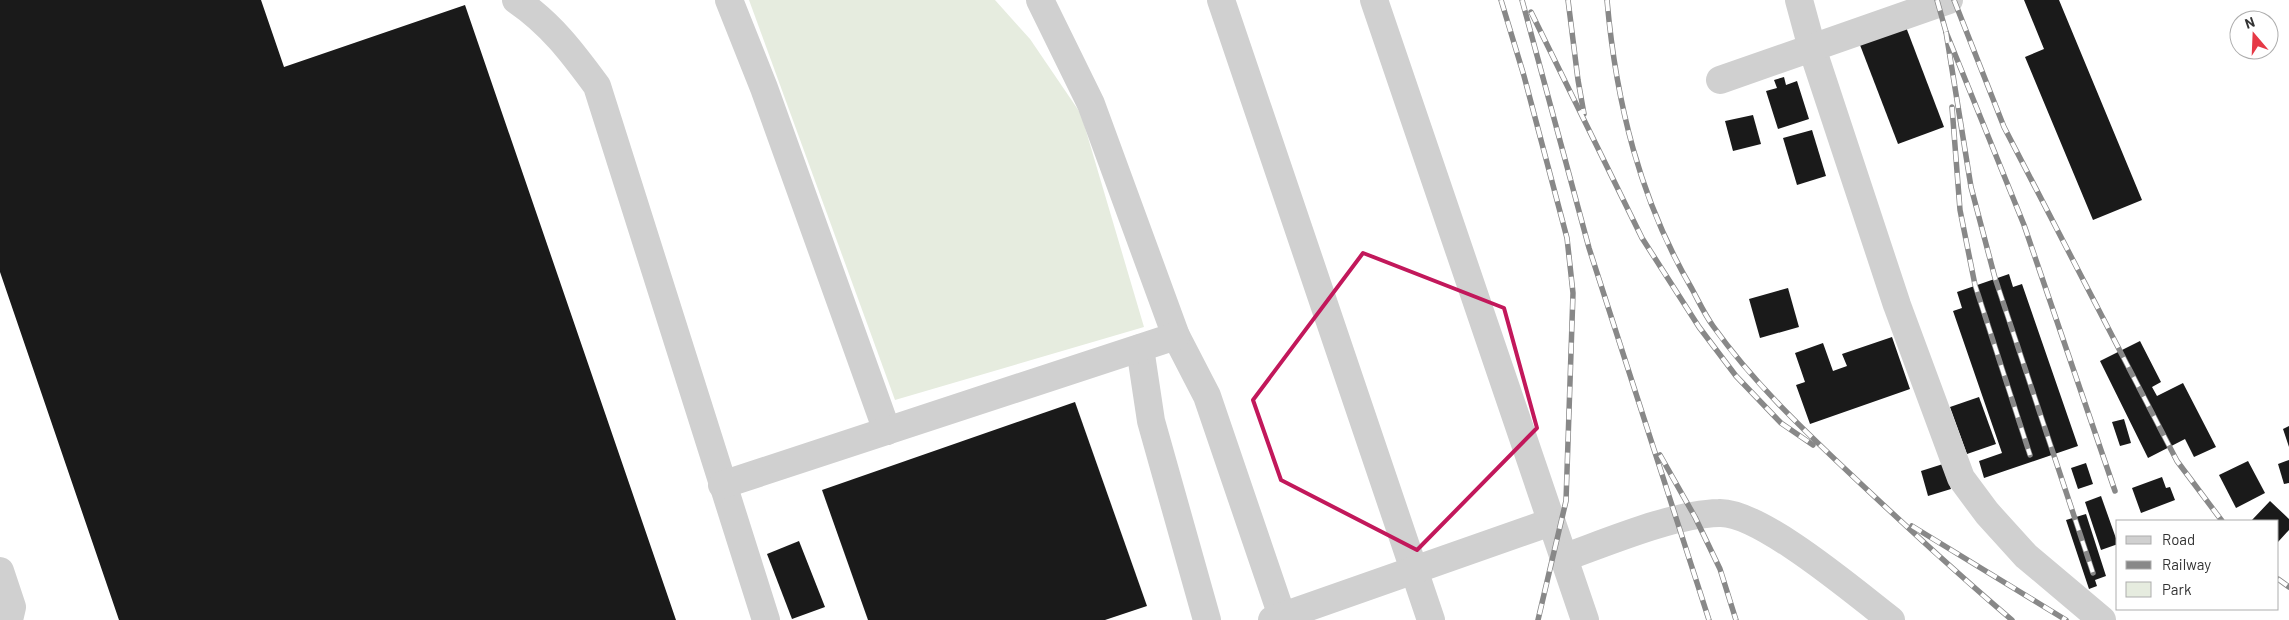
<svg xmlns="http://www.w3.org/2000/svg" width="2289" height="620" font-family="Barlow,sans-serif">
<style>
.green{fill:#e6ecdf}
.building{fill:#1a1a1a}
.lines{fill:none;stroke-linecap:round;stroke-linejoin:round}
.minor{stroke:#d0d0d0;stroke-width:28}
.rail-casing{stroke:#888;stroke-width:5.5}
.rail{stroke:#fff;stroke-width:4;stroke-dasharray:11;stroke-linecap:butt}
.marked{fill:none;stroke:#c2185b;stroke-width:4;stroke-linejoin:round}
</style>
<rect width="100%" height="100%" fill="#fff"/>
<polygon class="green" points="749,0 995,0 1030,39 1081,114 1144,327 895,400"/>
<g class="building">
<polygon points="0,0 261,0 284,67 465,5 676,620 119,620 0,272"/>
<polygon points="2024,0 2059,0 2142,200 2093,220 2025,57 2044,49"/>
<polygon points="1906,27 1944,127 1898,144 1860,45"/>
<polygon points="1784,77 1786,85 1797,81 1809,119 1778,129 1766,91 1777,88 1774,80"/>
<polygon points="1753,115 1761,144 1733,151 1725,121"/>
<polygon points="1812,130 1826,176 1797,185 1783,138"/>
<polygon points="2009,274 2013,287 2022,284 2078,446 1984,478 1979,461 2002,453 1953,311 1962,308 1957,292"/>
<polygon points="1788,288 1799,327 1760,338 1749,299"/>
<polygon points="1892,337 1910,389 1810,424 1796,385 1805,382 1795,353 1823,343 1833,371 1847,366 1842,354"/>
<polygon points="2140,341 2161,382 2152,387 2157,396 2183,383 2216,447 2194,457 2185,439 2148,458 2100,361"/>
<polygon points="1979,397 1996,444 1967,454 1950,407"/>
<polygon points="1075,402 1147,606 1105,620 868,620 822,490"/>
<polygon points="2124,419 2131,443 2120,446 2112,422"/>
<polygon points="2289,426 2289,447 2283,429"/>
<polygon points="2289,460 2289,483 2284,484 2278,464"/>
<polygon points="2248,461 2265,493 2236,508 2219,475"/>
<polygon points="2086,463 2093,484 2078,489 2071,468"/>
<polygon points="1943,464 1951,489 1928,496 1921,471"/>
<polygon points="2162,477 2166,488 2170,487 2175,500 2141,513 2132,488"/>
<polygon points="2101,496 2118,544 2101,550 2085,502"/>
<polygon points="2270,501 2289,519 2289,530 2278,542 2278,521 2252,520"/>
<polygon points="2086,514 2106,576 2095,580 2097,586 2089,589 2066,520"/>
<polygon points="799,541 825,607 792,619 767,554"/>
</g>
<g class="lines">
<g class="minor">
<path d="M 516,0 C 551,24 572,52 597,86 L 766,620"/>
<polyline points="729,0 764,88 887,431"/>
<polyline points="1040,0 1091,104 1176,336 1207,396 1282,616"/>
<polyline points="1221,0 1431,620"/>
<polyline points="1374,0 1585,620"/>
<polyline points="1799,0 1812,48 1897,305 1961,478 1987,513 2026,556 2102,620"/>
<polyline points="1720,80 1949,0"/>
<polyline points="1140,348 1151,421 1207,620"/>
<polyline points="722,485 1176,336"/>
<path d="M 1563,558 C 1608,542 1673,514 1719,513 C 1760,511 1857,594 1891,620"/>
<polyline points="0,571 12,607 9,620"/>
<polyline points="1272,620 1551,522"/>
</g>
<g class="rail-casing">
<g id="rail">
<polyline points="1501,0 1524,76 1567,238 1573,293 1566,501 1538,620"/>
<polyline points="1522,0 1589,248 1709,620"/>
<polyline points="1568,0 1578,80 1584,114"/>
<path d="M 1607,0 C 1616,103 1640,200 1692,289 C 1699,302 1705,315 1713,326 C 1755,385 1808,434 1860,483 C 1910,530 1960,576 2012,620"/>
<polyline points="1937,0 1946,32 2024,225 2115,491"/>
<polyline points="1954,0 2004,127 2177,461 2222,521"/>
<polyline points="1531,12 1642,238 1699,327 1736,376 1781,423 1813,445"/>
<polyline points="1946,32 1971,187 1995,278 2093,573"/>
<polyline points="1952,107 1960,210 1975,285 2030,455"/>
<polyline points="1660,455 1695,517 1720,569 1736,620"/>
<polyline points="1912,526 2066,620"/>
<polyline points="2278,579 2289,587"/>
</g>
</g>
<use href="#rail" class="rail"/>
</g>
<path class="marked" d="M 1363,253 L 1504,308 L 1537,428 L 1417,550 L 1281,480 L 1253,400 Z"/>
<rect x="2116" y="520" width="162" height="90" fill="#ffffff" stroke="#adadad"/>
<rect x="2126" y="536" width="25" height="8" fill="#d0d0d0" stroke="#adadad"/>
<text x="2162" y="545" font-size="15" fill="#333333">Road</text>
<rect x="2126" y="561" width="25" height="8" fill="#888888" stroke="#adadad"/>
<text x="2162" y="570" font-size="15" fill="#333333">Railway</text>
<rect x="2126" y="582" width="25" height="15" fill="#e6ecdf" stroke="#adadad"/>
<text x="2162" y="595" font-size="15" fill="#333333">Park</text>
<g transform="translate(2254 35) rotate(341)"><circle r="24" fill="#ffffff" stroke="#adadad"/>
<path d="M0-4L9 19L0 12L-9 19Z" fill="#e63946"/>
<text y="-8" font-size="14" font-weight="bold" text-anchor="middle" fill="#333333">N</text>
</g>
</svg>
